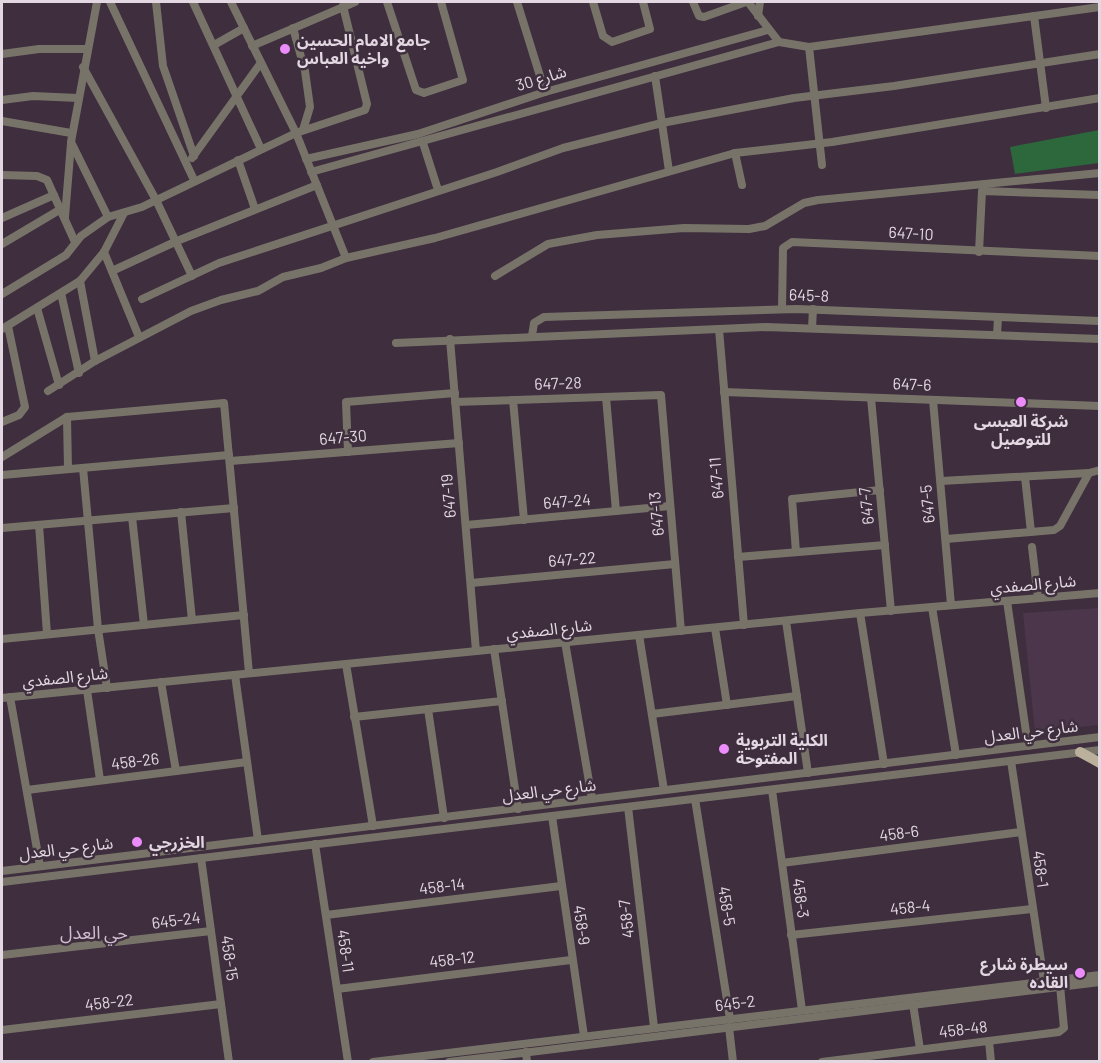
<svg xmlns="http://www.w3.org/2000/svg" width="1101" height="1063" font-family="Barlow,'Noto Sans Arabic',sans-serif">
<style>
.built{fill:#4b364b}
.green{fill:#2d673c}
.lines{fill:none;stroke-linecap:round;stroke-linejoin:round}
.minor{stroke:#787369;stroke-width:8}
.major{stroke:#bab09c;stroke-width:10}
.poi-dot{fill:#ec8cfb;stroke:#3e2e3e;stroke-width:2}
.labels{text-anchor:middle;stroke-width:5;stroke-linejoin:round;paint-order:stroke}
.poi-label{font-size:16px;font-weight:bold;fill:#e3d8e2;stroke:#3e2e3e;text-anchor:start}
.street-label{font-size:16px;fill:#e3d8e2;stroke:#3e2e3e}
.neighbourhood-label{font-size:18px;fill:#d0bcd0;stroke:#3e2e3e}
</style>
<rect width="100%" height="100%" fill="#3e2e3e"/>
<polygon class="built" points="1099,608 1099,725 1035,732 1023,613"/>
<polygon class="green" points="1099,130 1099,163 1015,174 1010,147"/>
<g class="lines">
<g class="minor">
<polyline points="97,2 71,142 108,217"/>
<polyline points="110,2 194,180"/>
<polyline points="156,2 163,66 194,156"/>
<polyline points="193,2 261,149"/>
<polyline points="231,2 296,133 346,258"/>
<polyline points="387,2 416,90 424,93 463,80 441,2"/>
<polyline points="517,2 545,92"/>
<polyline points="593,2 603,36 612,42 650,29 643,2"/>
<polyline points="693,2 699,16 704,17 746,2"/>
<polyline points="748,2 779,42 809,47 1100,7"/>
<polyline points="758,16 760,2"/>
<polyline points="1034,16 1046,108"/>
<polyline points="293,28 305,71 310,107 303,130"/>
<polyline points="214,45 244,28"/>
<polyline points="252,46 355,2"/>
<polyline points="809,47 822,165"/>
<polyline points="2,54 39,49 87,49"/>
<polyline points="83,67 156,200 192,276"/>
<polyline points="655,76 669,171"/>
<polyline points="2,100 33,96 78,98"/>
<polyline points="2,121 71,133"/>
<polyline points="423,143 438,190"/>
<polyline points="735,153 742,185"/>
<polyline points="192,158 260,64"/>
<polyline points="306,159 418,134 545,92 768,30"/>
<polyline points="238,160 255,209"/>
<polyline points="311,172 779,42"/>
<polyline points="2,175 37,176 47,180 75,242"/>
<polyline points="65,217 71,143"/>
<polyline points="2,218 54,195"/>
<polyline points="2,244 61,209"/>
<polyline points="104,252 139,337"/>
<polyline points="979,252 982,191 1100,195"/>
<polyline points="112,271 177,241 317,185"/>
<polyline points="495,276 548,244 597,235 684,228 749,229 765,226 804,203 818,200 1100,173"/>
<polyline points="80,281 95,361"/>
<polyline points="61,293 79,373"/>
<polyline points="2,294 66,255 81,236 108,217 142,207 296,133 365,110 367,104 343,6"/>
<polyline points="142,299 219,263 497,172 563,148 662,123 794,98 894,86 1100,54"/>
<polyline points="37,308 59,385"/>
<polyline points="782,309 783,248 792,242 1100,256"/>
<polyline points="812,328 813,309"/>
<polyline points="2,329 80,281 104,252 124,213"/>
<polyline points="719,329 744,625"/>
<polyline points="997,335 998,317"/>
<polyline points="532,336 534,323 544,317 797,309 1100,321"/>
<polyline points="450,339 476,651"/>
<polyline points="396,343 766,327 1100,339"/>
<polyline points="48,391 95,361 191,311 221,300 258,291 283,277 321,268 346,258 435,238 735,153 832,142 1100,98"/>
<polyline points="724,392 1100,406"/>
<polyline points="606,397 616,511"/>
<polyline points="871,398 891,611"/>
<polyline points="513,400 524,520"/>
<polyline points="933,400 951,605"/>
<polyline points="455,402 661,395 681,631"/>
<polyline points="2,422 19,415 25,407 8,326"/>
<polyline points="348,452 346,402 455,393"/>
<polyline points="2,457 67,417"/>
<polyline points="230,461 459,443"/>
<polyline points="83,468 98,629 107,688"/>
<polyline points="68,469 67,417 224,403 249,673"/>
<polyline points="2,475 229,455"/>
<polyline points="1025,477 1031,532"/>
<polyline points="941,481 1089,473"/>
<polyline points="181,512 192,620"/>
<polyline points="132,517 144,625"/>
<polyline points="39,525 47,634"/>
<polyline points="466,525 670,506"/>
<polyline points="2,528 234,508"/>
<polyline points="946,539 1054,530 1060,526 1089,473 1100,470"/>
<polyline points="1032,547 1038,598"/>
<polyline points="796,552 792,499 880,490"/>
<polyline points="738,557 885,545"/>
<polyline points="471,583 675,564"/>
<polyline points="1007,601 1028,746"/>
<polyline points="932,607 956,755"/>
<polyline points="860,613 884,764"/>
<polyline points="786,621 808,773"/>
<polyline points="715,628 727,705"/>
<polyline points="639,635 664,790"/>
<polyline points="2,639 244,615"/>
<polyline points="565,642 592,799"/>
<polyline points="494,649 518,809"/>
<polyline points="346,664 373,826"/>
<polyline points="235,675 258,840"/>
<polyline points="161,682 176,771"/>
<polyline points="87,690 100,780"/>
<polyline points="10,697 40,866"/>
<polyline points="2,698 860,613 1100,593"/>
<polyline points="428,709 444,818"/>
<polyline points="652,714 797,696"/>
<polyline points="354,717 502,701"/>
<polyline points="1011,761 1044,981"/>
<polyline points="27,790 247,762"/>
<polyline points="772,790 802,1010"/>
<polyline points="695,799 730,1019"/>
<polyline points="628,807 654,1027"/>
<polyline points="552,816 584,1036"/>
<polyline points="315,844 348,1062"/>
<polyline points="201,858 229,1062"/>
<polyline points="782,863 1021,832"/>
<polyline points="2,871 1100,737"/>
<polyline points="2,882 1100,750"/>
<polyline points="326,915 561,886"/>
<polyline points="791,935 1032,909"/>
<polyline points="2,955 211,931"/>
<polyline points="337,989 571,960"/>
<polyline points="913,1004 920,1049"/>
<polyline points="729,1027 733,1062"/>
<polyline points="2,1030 221,1004"/>
<polyline points="989,1041 991,1062"/>
<polyline points="526,1052 527,1062"/>
<polyline points="373,1062 1100,975"/>
<polyline points="449,1062 1100,982"/>
<polyline points="822,1062 1059,1032 1064,1028 1060,986"/>
</g>
<polyline class="major" points="1080,752 1100,763"/>
</g>
<g class="poi-dot">
<circle cx="285" cy="49" r="6"/>
<circle cx="1021" cy="402" r="6"/>
<circle cx="724" cy="749" r="6"/>
<circle cx="137" cy="842" r="6"/>
<circle cx="1080" cy="973" r="6"/>
</g>
<g class="labels">
<g class="poi-label">
<text x="297" y="46">جامع الامام الحسين<tspan x="297" dy="18">واخيه العباس</tspan></text>
<text x="1021" y="427" text-anchor="middle">شركة العيسى<tspan x="1021" dy="18">للتوصيل</tspan></text>
<text x="736" y="746">الكلية التربوية<tspan x="736" dy="18">المفتوحة</tspan></text>
<text x="149" y="848">الخزرجي</text>
<text x="1068" y="970" text-anchor="end">سيطرة شارع<tspan x="1068" dy="18">القاده</tspan></text>
</g>
<g class="street-label">
<text transform="translate(541 78) rotate(-17)" y="6">شارع 30</text>
<text transform="translate(911 233) rotate(3)" y="6">647-10</text>
<text transform="translate(809 295) rotate(2)" y="6">645-8</text>
<text transform="translate(558 383) rotate(-2)" y="6">647-28</text>
<text transform="translate(912 384) rotate(2)" y="6">647-6</text>
<text transform="translate(343 437) rotate(-5)" y="6">647-30</text>
<text transform="translate(716 478) rotate(-95)" y="6">647-11</text>
<text transform="translate(448 496) rotate(-95)" y="6">647-19</text>
<text transform="translate(567 501) rotate(-5)" y="6">647-24</text>
<text transform="translate(927 504) rotate(-95)" y="6">647-5</text>
<text transform="translate(866 506) rotate(-96)" y="6">647-7</text>
<text transform="translate(656 514) rotate(-95)" y="6">647-13</text>
<text transform="translate(572 559) rotate(-5)" y="6">647-22</text>
<text transform="translate(1033 584) rotate(-5)" y="6">شارع الصفدي</text>
<text transform="translate(549 629) rotate(-6)" y="6">شارع الصفدي</text>
<text transform="translate(65 677) rotate(-6)" y="6">شارع الصفدي</text>
<text transform="translate(1031 731) rotate(-7)" y="6">شارع حي العدل</text>
<text transform="translate(135 761) rotate(-7)" y="6">458-26</text>
<text transform="translate(549 790) rotate(-7)" y="6">شارع حي العدل</text>
<text transform="translate(899 833) rotate(-7)" y="6">458-6</text>
<text transform="translate(66 848) rotate(-7)" y="6">شارع حي العدل</text>
<text transform="translate(1041 869) rotate(82)" y="6">458-1</text>
<text transform="translate(442 886) rotate(-7)" y="6">458-14</text>
<text transform="translate(801 898) rotate(82)" y="6">458-3</text>
<text transform="translate(727 906) rotate(81)" y="6">458-5</text>
<text transform="translate(910 907) rotate(-6)" y="6">458-4</text>
<text transform="translate(626 919) rotate(-97)" y="6">458-7</text>
<text transform="translate(176 920) rotate(-7)" y="6">645-24</text>
<text transform="translate(582 925) rotate(82)" y="6">458-9</text>
<text transform="translate(346 951) rotate(82)" y="6">458-11</text>
<text transform="translate(230 958) rotate(82)" y="6">458-15</text>
<text transform="translate(452 959) rotate(-7)" y="6">458-12</text>
<text transform="translate(109 1002) rotate(-7)" y="6">458-22</text>
<text transform="translate(735 1003) rotate(-7)" y="6">645-2</text>
<text transform="translate(963 1029) rotate(-7)" y="6">458-48</text>
</g>
<g class="neighbourhood-label">
<text x="94" y="939">حي العدل</text>
</g>
</g>
<rect width="1101" height="1063" fill="none" stroke="#e3d8e2" stroke-width="6"/>
</svg>
